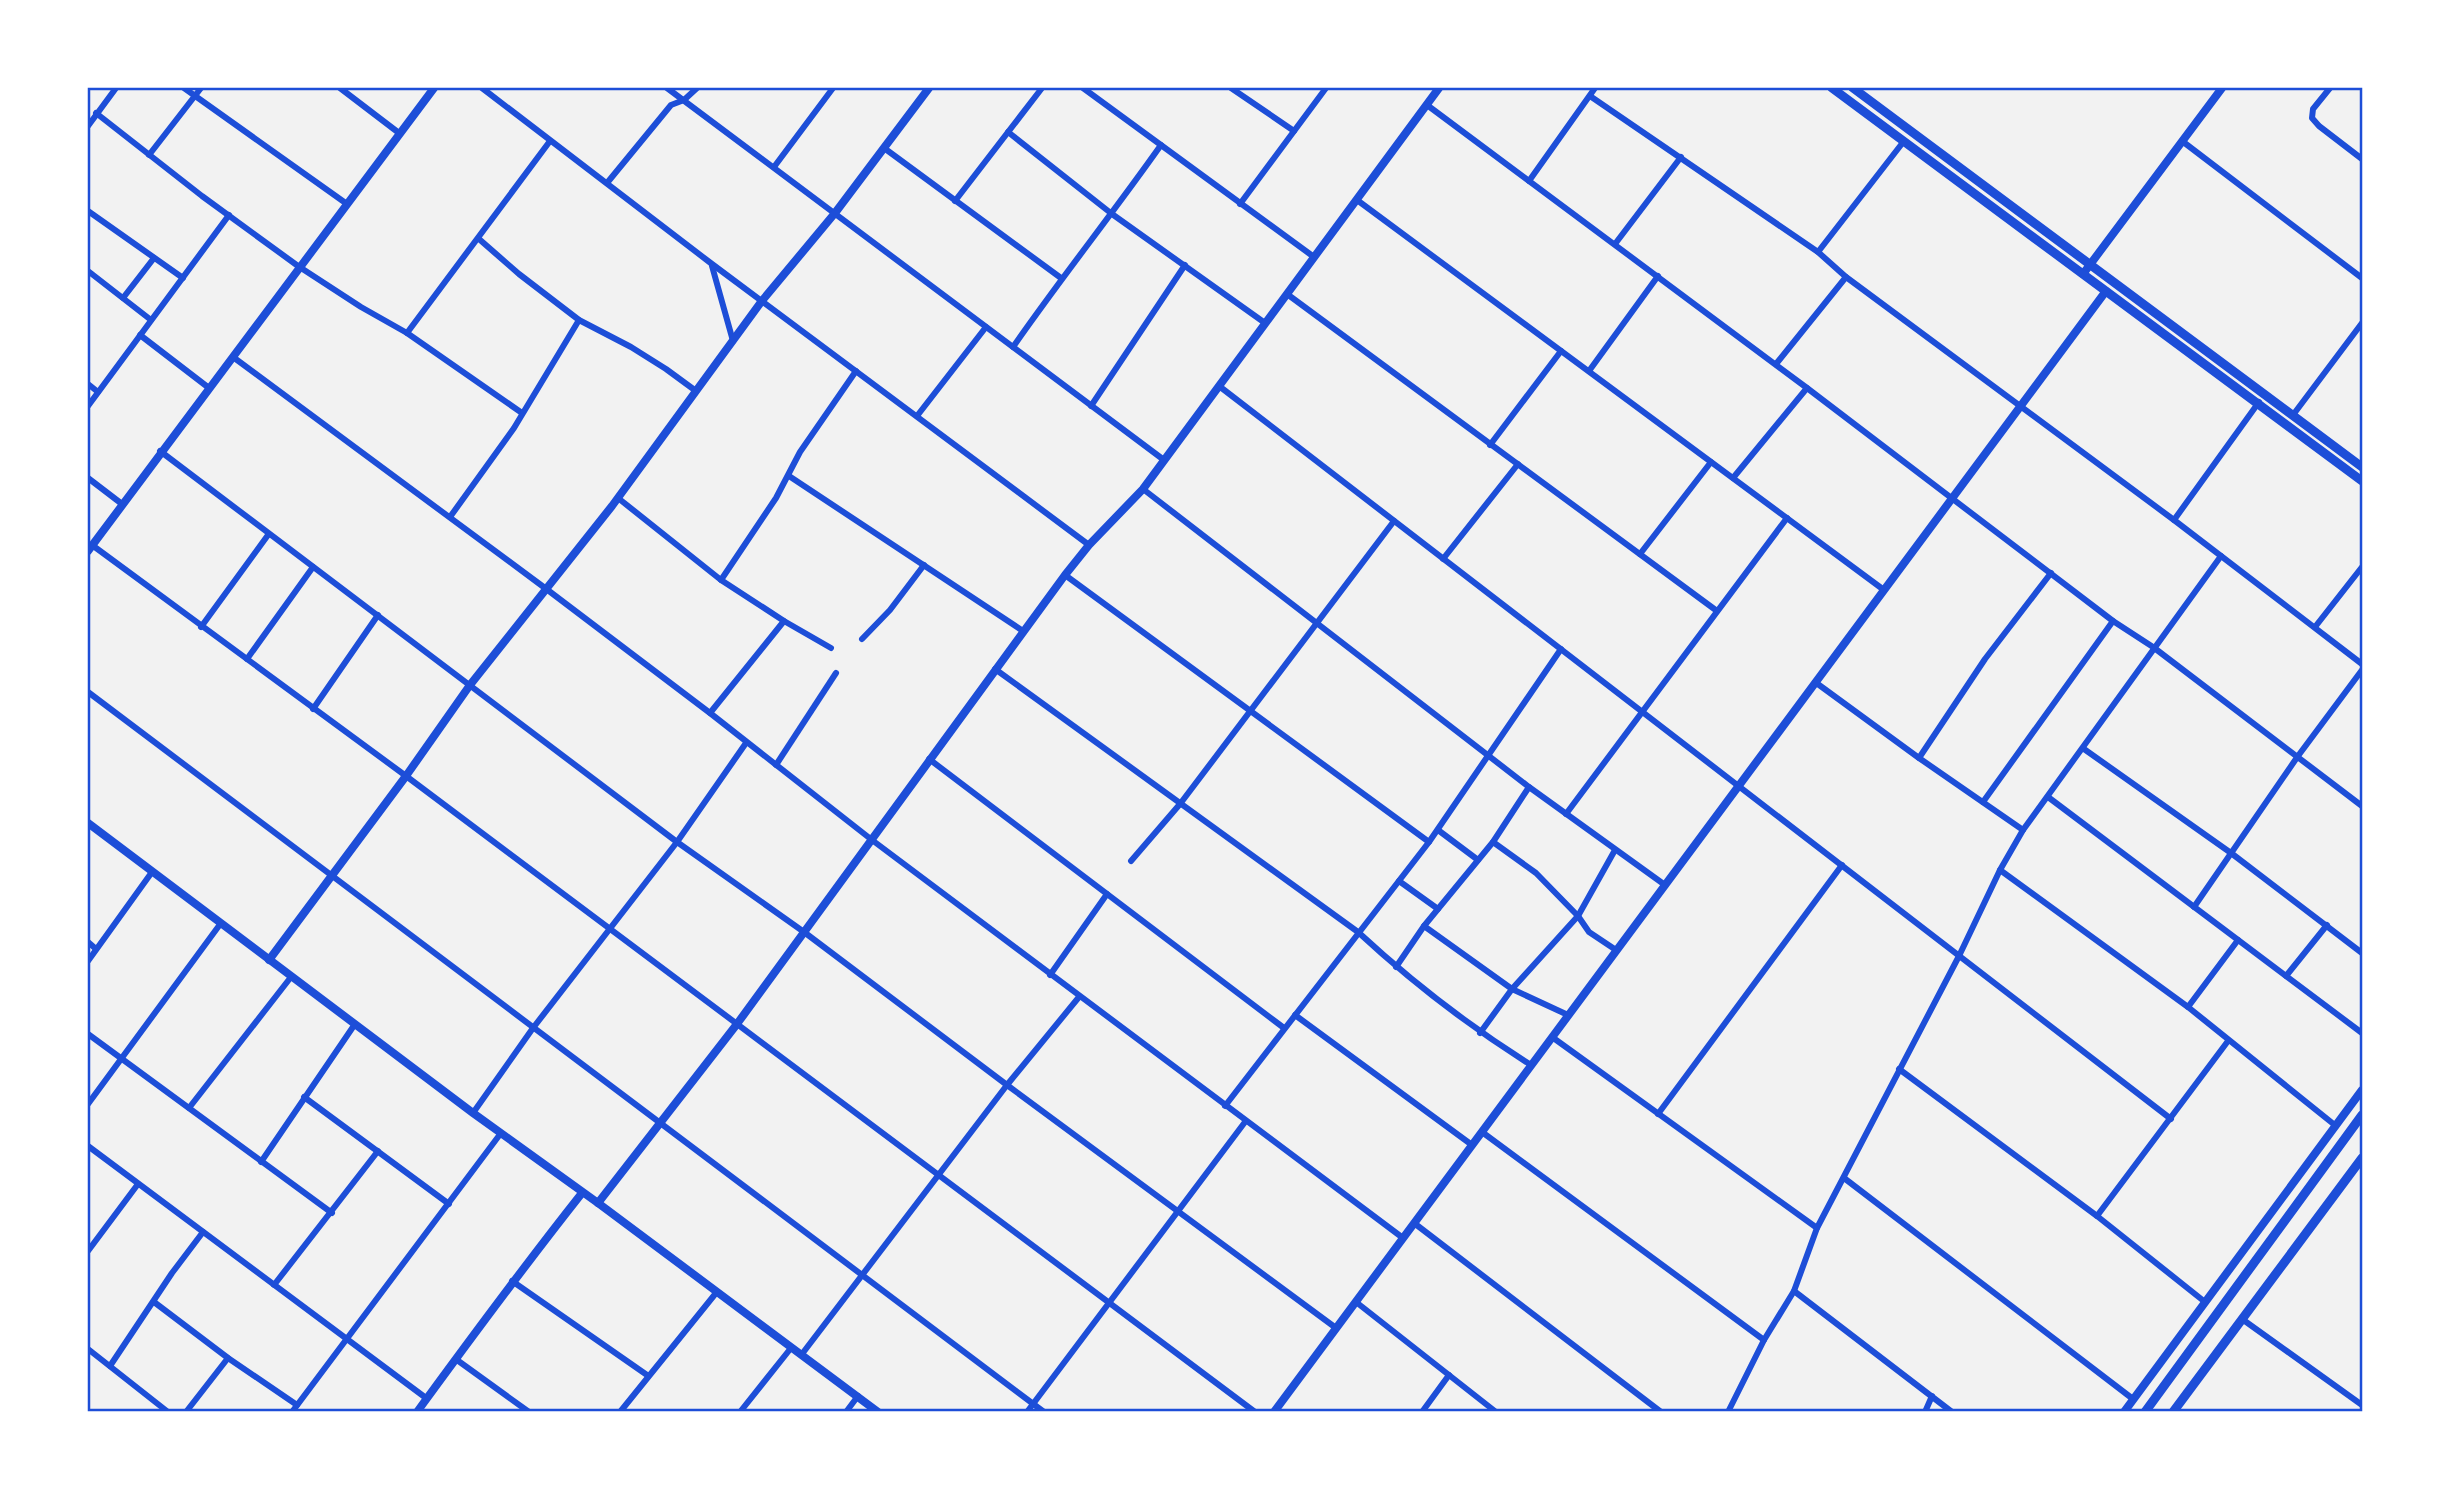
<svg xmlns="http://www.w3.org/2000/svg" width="2450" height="1499" font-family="'Noto Serif',serif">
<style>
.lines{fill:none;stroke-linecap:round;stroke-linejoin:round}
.minor{stroke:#1d4ed8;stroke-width:6}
.tertiary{stroke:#1d4ed8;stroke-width:8}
.secondary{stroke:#1d4ed8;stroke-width:9}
.neatline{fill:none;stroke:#1d4ed8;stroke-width:2.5}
</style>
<rect width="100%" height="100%" fill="#f2f2f2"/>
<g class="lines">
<g class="minor">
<polyline points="184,88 347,204"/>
<polyline points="340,88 399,133"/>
<polyline points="482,88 712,264 1089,545"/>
<polyline points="667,88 1164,460"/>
<polyline points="1083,88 1314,257"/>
<polyline points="1231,88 1294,131"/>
<polyline points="2330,88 2313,109 2312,118 2319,126 2362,159"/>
<polyline points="1590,96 1818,252 1846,277 2174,520 2362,664"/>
<polyline points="1427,105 1807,388 2113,621 2153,647 2362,806"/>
<polyline points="96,113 202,196 298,266 361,307 407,333 522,413"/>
<polyline points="88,126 116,88"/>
<polyline points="1008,132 1112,214 1265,323"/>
<polyline points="2182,141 2362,278"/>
<polyline points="884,148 1061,278"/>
<polyline points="149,155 201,88"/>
<polyline points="774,167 833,88"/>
<polyline points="1529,181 1595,88"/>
<polyline points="607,183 671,105 684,100 697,88"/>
<polyline points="1357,200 1884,590"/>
<polyline points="955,201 1042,88"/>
<polyline points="1240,204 1326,88"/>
<polyline points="88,211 183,278"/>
<polyline points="479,239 519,274 579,320 631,347 666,369 696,391"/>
<polyline points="1615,244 1681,157"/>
<polyline points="1818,252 1904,141"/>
<polyline points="712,266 733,341"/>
<polyline points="88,271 151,320"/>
<polyline points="1287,294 1717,611"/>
<polyline points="123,298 154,258"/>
<polyline points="407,333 550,141"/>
<polyline points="140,335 209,388"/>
<path d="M 1013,347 C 1061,278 1113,213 1161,145"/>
<polyline points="233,357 545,588 710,713 872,840 1403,1238"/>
<polyline points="1776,364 1846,277"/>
<polyline points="1589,371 1658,276"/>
<polyline points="88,384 98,392"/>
<polyline points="1219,386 2171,1119"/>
<polyline points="88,406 229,215"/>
<polyline points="1091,406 1185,265"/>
<polyline points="2293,415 2362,323"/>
<polyline points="917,416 986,327"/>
<polyline points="1490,445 1561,351"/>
<polyline points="160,451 677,842 804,932 1007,1085 1336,1328"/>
<polyline points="789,476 1023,631"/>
<polyline points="88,478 122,504"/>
<polyline points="1733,478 1807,388"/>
<polyline points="1143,489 1529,787 1665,885"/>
<polyline points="618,498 721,580 784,621 831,648"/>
<polyline points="450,517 514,428 579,320"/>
<polyline points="2174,520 2259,402"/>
<polyline points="92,545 406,776 1255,1412"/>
<polyline points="1640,554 1711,462"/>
<polyline points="1443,559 1518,464"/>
<polyline points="1065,575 1429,842"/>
<polyline points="721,580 776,498 800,452 856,371"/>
<polyline points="201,627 268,535"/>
<polyline points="2315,627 2362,567"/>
<polyline points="862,639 890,610 924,565"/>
<polyline points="247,659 313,567"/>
<path d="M 995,669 L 1358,932 C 1412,982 1469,1026 1531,1065"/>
<polyline points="1815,682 1919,758 2023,830"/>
<polyline points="88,692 1044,1412"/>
<polyline points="313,709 378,615"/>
<polyline points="710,713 784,621"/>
<polyline points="2084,749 2231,853 2362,953"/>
<polyline points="1919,758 1985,659 2051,573"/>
<polyline points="929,759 1284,1028"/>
<polyline points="776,765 836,673"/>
<polyline points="2048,797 2362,1033"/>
<polyline points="1983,802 2113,621"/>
<polyline points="1566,814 1787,518"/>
<polyline points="1438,830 1478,860"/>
<polyline points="1493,842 1536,873 1578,916 1589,932 1616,950"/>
<polyline points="1131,861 1180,804 1394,521"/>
<polyline points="2000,870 2188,1007 2336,1126"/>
<polyline points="1399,881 1438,909"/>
<polyline points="2194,907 2298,756 2362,670"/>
<polyline points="1424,926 1512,989 1568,1015"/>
<polyline points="88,942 96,949"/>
<polyline points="88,961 152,872"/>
<polyline points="1396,967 1424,926 1493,842 1529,787"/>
<polyline points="1050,975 1107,894"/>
<polyline points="2286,976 2327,925"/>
<polyline points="2188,1007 2238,940"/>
<polyline points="1295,1015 1472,1145"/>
<polyline points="1480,1033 1512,989 1578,916 1615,850"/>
<polyline points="88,1034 332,1213"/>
<polyline points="1552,1037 1817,1228"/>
<polyline points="1899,1069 2097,1216 2205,1302"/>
<polyline points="304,1097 449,1204"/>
<polyline points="88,1104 221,923"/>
<polyline points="1225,1106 1429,842 1561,649"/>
<polyline points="189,1108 291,977"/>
<polyline points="473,1113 533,1028 677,842 746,743"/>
<polyline points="1658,1114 1842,865"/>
<polyline points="1482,1132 1764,1340"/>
<polyline points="88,1146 426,1398"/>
<polyline points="261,1162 355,1024"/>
<polyline points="1844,1178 2133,1399"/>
<polyline points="2097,1216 2228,1041"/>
<polyline points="1414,1223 1661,1412"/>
<polyline points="88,1251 138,1184"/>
<polyline points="512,1281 647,1375"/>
<polyline points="274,1285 378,1151"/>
<polyline points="1794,1291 1952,1412"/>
<polyline points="154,1302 228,1358 297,1405"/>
<polyline points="1356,1302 1496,1412"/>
<polyline points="2242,1319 2362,1405"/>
<polyline points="88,1349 168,1412"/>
<polyline points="802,1354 1007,1085 1079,997"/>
<polyline points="457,1360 529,1412"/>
<polyline points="110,1366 172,1273 203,1232"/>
<polyline points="186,1412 228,1358"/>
<polyline points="292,1412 501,1133"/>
<polyline points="620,1412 716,1293"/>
<polyline points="740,1412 791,1348"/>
<polyline points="846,1412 858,1396"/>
<polyline points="1027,1412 1245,1122"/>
<polyline points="1422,1412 1449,1375"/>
<polyline points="1728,1412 1764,1340 1794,1291 1817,1228 1959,956 2000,870 2023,830 2221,556"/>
<polyline points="1925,1412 1932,1396"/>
</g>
<g class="tertiary">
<polyline points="2083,274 2222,88"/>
<polyline points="88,551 434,88"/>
<polyline points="88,823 473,1113 598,1203 878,1412"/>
<polyline points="269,960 406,776 470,685 612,506 761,302 835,213 929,88"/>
<polyline points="598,1203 737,1024 1065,575 1089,545 1143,489 1439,88"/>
<path d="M 417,1412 C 471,1338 525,1265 582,1193"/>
<polyline points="1274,1412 2106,291"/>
<polyline points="2124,1412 2362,1090"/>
</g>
<g class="secondary">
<polyline points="1832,88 2362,481"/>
<polyline points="1853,88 2362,467"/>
<polyline points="2145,1412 2362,1115"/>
<polyline points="2173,1412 2362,1158"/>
</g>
</g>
<rect width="2450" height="1499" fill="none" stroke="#ffffff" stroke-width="178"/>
<rect x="89" y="89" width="2272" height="1321" class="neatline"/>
</svg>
